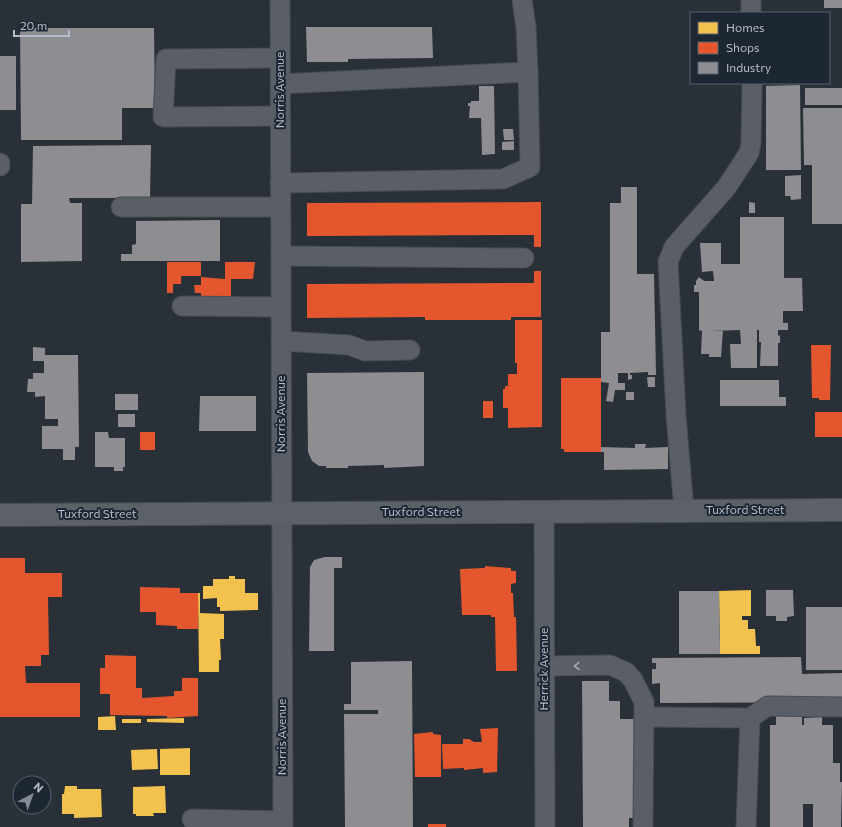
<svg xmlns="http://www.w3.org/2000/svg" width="842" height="827" font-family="Commissioner,sans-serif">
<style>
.homes{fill:#f2c14e}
.shops{fill:#e4572e}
.industry{fill:#8d8d92}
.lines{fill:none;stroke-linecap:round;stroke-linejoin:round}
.minor-casing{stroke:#484c53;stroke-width:21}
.major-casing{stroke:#484c55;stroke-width:24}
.minor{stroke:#5a5e66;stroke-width:19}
.major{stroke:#5c6168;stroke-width:22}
.oneway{stroke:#a2a9b5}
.labels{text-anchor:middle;stroke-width:4;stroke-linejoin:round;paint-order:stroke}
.street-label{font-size:12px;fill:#b4bcc9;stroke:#1d2633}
</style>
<rect width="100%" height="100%" fill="#2a3038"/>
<g class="homes">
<polygon points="229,576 235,576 235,579 245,579 245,593 258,593 258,610 220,611 220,607 217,607 217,598 203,599 203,586 213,586 213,579 229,579"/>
<polygon points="751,590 751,616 742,616 742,620 748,620 748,629 755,629 756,646 760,646 760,654 720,654 719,591"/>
<polygon points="198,593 200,593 200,613 224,614 224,639 220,639 221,660 219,660 219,672 199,672"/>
<polygon points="115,716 116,730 98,730 98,717"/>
<polygon points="184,718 184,723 147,722 147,719"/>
<rect x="122" y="719" width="19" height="4"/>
<polygon points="190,748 190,775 160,775 160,749"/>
<polygon points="157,749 158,769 132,770 131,750"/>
<polygon points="65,786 77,786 77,789 101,789 102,817 74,818 74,814 62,814 62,794 64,794"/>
<polygon points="165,786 166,813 153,813 154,816 136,816 136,814 133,814 133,787"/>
</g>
<g class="shops">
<polygon points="541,202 541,247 534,247 534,235 307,236 307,203"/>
<polygon points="167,262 201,262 201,276 181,276 181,284 173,284 173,293 167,293"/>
<polygon points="225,262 255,262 253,279 231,279 231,300 201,301 201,293 195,293 194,285 201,285 201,277 225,279"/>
<polygon points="534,271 541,271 541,317 511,317 511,320 425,320 425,317 307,318 307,284 534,283"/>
<polygon points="515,320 542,320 542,427 508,428 508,408 503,408 503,389 505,389 505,386 508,386 508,374 517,374 517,363 515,363"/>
<polygon points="811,345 831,345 830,400 819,400 819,398 812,398"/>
<polygon points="561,378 601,378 601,452 564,452 564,449 561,449"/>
<rect x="483" y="401" width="10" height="17"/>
<rect x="815" y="412" width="27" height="25"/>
<rect x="140" y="432" width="15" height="18"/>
<polygon points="0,558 25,558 25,573 62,573 62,597 48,597 49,655 41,655 41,666 25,666 26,683 80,683 80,717 0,717"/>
<polygon points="485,566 511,568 511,571 516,571 516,583 511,584 511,593 513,593 514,617 516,617 517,671 496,671 495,617 491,617 491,615 462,615 460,569 485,568"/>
<polygon points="140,587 180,588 180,593 198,593 198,629 177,629 177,626 156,625 156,612 140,612"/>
<polygon points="105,655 136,656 136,688 142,688 142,698 174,696 174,691 182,691 182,678 198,678 198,716 167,718 167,716 110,715 110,694 100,694 100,668 105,668"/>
<polygon points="498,728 497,772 483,773 483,768 464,770 464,768 443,769 442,744 463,744 463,739 469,739 474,742 482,742 480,729"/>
<polygon points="433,732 433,734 441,735 441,777 415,777 414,734"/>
<rect x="428" y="824" width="18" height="3"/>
</g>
<g class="industry">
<rect x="824" y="0" width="18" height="8"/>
<polygon points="306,27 432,27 433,58 348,59 348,62 307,62"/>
<polygon points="20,28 154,28 155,108 122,108 122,140 21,140"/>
<rect x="0" y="56" width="16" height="54"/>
<polygon points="800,85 801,170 766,170 766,86"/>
<polygon points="479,86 494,86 495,154 482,155 481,118 469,118 470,106 468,106 468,103 471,103 471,101 479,101"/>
<rect x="805" y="88" width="37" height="17"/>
<polygon points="803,108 842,108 842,224 812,224 812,165 804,165"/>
<polygon points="503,129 513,129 514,140 504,140"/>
<polygon points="514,141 514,150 502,150 502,142"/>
<polygon points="151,145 150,198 69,198 70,203 82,203 82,261 21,262 21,204 32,204 33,146"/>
<polygon points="801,175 801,199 791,200 790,196 785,196 785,176"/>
<polygon points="621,187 637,187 637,274 654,274 656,375 648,375 648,372 630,373 630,375 632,375 632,379 628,380 628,373 618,373 618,383 625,383 625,390 615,390 613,402 606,401 609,383 601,382 601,332 610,332 610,203 621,203"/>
<polygon points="749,202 755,203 755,213 749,213"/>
<polygon points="740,217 784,217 784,278 802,278 803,311 783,311 783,323 788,323 788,330 778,330 778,336 780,335 780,343 778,343 778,366 760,366 761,342 759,342 759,330 757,330 757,368 731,368 730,344 741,344 740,330 710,331 723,331 721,357 709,357 709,354 701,354 702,331 699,330 699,292 694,292 694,285 696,285 696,281 699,277 704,281 714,281 713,271 702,272 700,243 721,243 721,264 740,264"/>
<polygon points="220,220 220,261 121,261 121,254 132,254 132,245 136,244 136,221"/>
<polygon points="33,347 45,348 45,355 78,355 79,447 75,447 75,460 63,460 63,449 42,449 42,426 58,426 58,419 45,419 45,396 35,397 35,392 27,392 28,379 33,379 33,373 44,373 44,361 33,361"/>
<polygon points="424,372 424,466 384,468 384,465 348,466 348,468 326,468 326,466 319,466 312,461 308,452 307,373"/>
<polygon points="647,377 655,377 655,387 648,387"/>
<polygon points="720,380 779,380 779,397 786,397 786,406 720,406"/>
<rect x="626" y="392" width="8" height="8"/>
<rect x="115" y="394" width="23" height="16"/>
<polygon points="200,396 256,396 256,431 199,431"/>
<rect x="118" y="414" width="17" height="13"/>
<polygon points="95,432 108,432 109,438 125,438 125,467 123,467 123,471 114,471 114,467 95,467"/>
<polygon points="635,444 646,444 645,448 668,447 668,469 604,470 604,452 601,452 601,447 635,448"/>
<polygon points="325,557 342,557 342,568 334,568 334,651 309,651 310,567 314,560"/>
<polygon points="766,590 793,590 794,616 787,617 787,621 776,621 776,616 766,616"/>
<polygon points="679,591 719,591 720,654 679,654"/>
<rect x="806" y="607" width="36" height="63"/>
<polygon points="801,657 802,674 842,673 842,702 660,703 660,683 652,684 652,669 656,669 656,663 652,663 652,658"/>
<polygon points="412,661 413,827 345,827 344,714 378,714 378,710 344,710 344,704 351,704 351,662"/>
<polygon points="582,681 609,681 609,701 620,701 620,719 637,719 637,818 629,818 629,827 583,827"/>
<polygon points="776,716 802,716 802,725 804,725 804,718 822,717 822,725 833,725 833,763 840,763 840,782 842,782 841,827 813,827 813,804 803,804 803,827 770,827 770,725 776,725"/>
</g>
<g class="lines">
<g class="minor-casing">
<g id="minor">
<polyline points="280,0 283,827"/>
<polyline points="751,0 751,13"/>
<polyline points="280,58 166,59 163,117 280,116"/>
<polyline points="280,84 528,72"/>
<polyline points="0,163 0,166"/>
<polyline points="280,183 503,179 530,167 528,72 526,27 522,0"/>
<polyline points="121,207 280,207"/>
<polyline points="281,256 524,258"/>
<polyline points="182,306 281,307"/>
<polyline points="281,341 349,345 365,351 410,350"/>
<polyline points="684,511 676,415 668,262 674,247 726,188 749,153 751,143 752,83"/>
<polyline points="544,512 545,827"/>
<polyline points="544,666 610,665 626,672 633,680 644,702 643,827"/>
<polyline points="644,717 750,718 768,706 842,707"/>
<polyline points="192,819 283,821"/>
<polyline points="746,827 750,718"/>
</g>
</g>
<g class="major-casing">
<polyline id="major" points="0,515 842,510"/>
</g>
<use href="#minor" class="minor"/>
<use href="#major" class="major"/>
</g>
<defs><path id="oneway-chevron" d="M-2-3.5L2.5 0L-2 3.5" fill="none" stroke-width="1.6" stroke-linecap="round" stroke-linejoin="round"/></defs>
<use class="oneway" href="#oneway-chevron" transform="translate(577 666) rotate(178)"/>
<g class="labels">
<g class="street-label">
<text transform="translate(280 90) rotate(-90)" y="4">Norris Avenue</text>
<text transform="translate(281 414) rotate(-90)" y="4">Norris Avenue</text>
<text x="745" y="514">Tuxford Street</text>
<text x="421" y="516">Tuxford Street</text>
<text x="97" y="518">Tuxford Street</text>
<text transform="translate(544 669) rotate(-90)" y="4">Herrick Avenue</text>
<text transform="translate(282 737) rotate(-90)" y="4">Norris Avenue</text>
</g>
</g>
<rect x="690" y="12" width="140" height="72" fill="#1d2633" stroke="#59626f"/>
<rect x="698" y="22" width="20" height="12" fill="#f2c14e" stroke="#59626f"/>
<text x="726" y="32" font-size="12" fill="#b4bcc9">Homes</text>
<rect x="698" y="42" width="20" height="12" fill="#e4572e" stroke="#59626f"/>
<text x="726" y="52" font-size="12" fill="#b4bcc9">Shops</text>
<rect x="698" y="62" width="20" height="12" fill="#8d8d92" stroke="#59626f"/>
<text x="726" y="72" font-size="12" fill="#b4bcc9">Industry</text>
<g transform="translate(32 795) rotate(41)"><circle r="19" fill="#1d2633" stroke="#59626f"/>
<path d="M0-3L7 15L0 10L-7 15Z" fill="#848b96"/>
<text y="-6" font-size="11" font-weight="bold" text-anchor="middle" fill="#b4bcc9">N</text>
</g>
<path d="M14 30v6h55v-6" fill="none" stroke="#b4bcc9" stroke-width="2"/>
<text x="20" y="30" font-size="12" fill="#b4bcc9" stroke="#1d2633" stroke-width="3" paint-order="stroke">20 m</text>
</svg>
